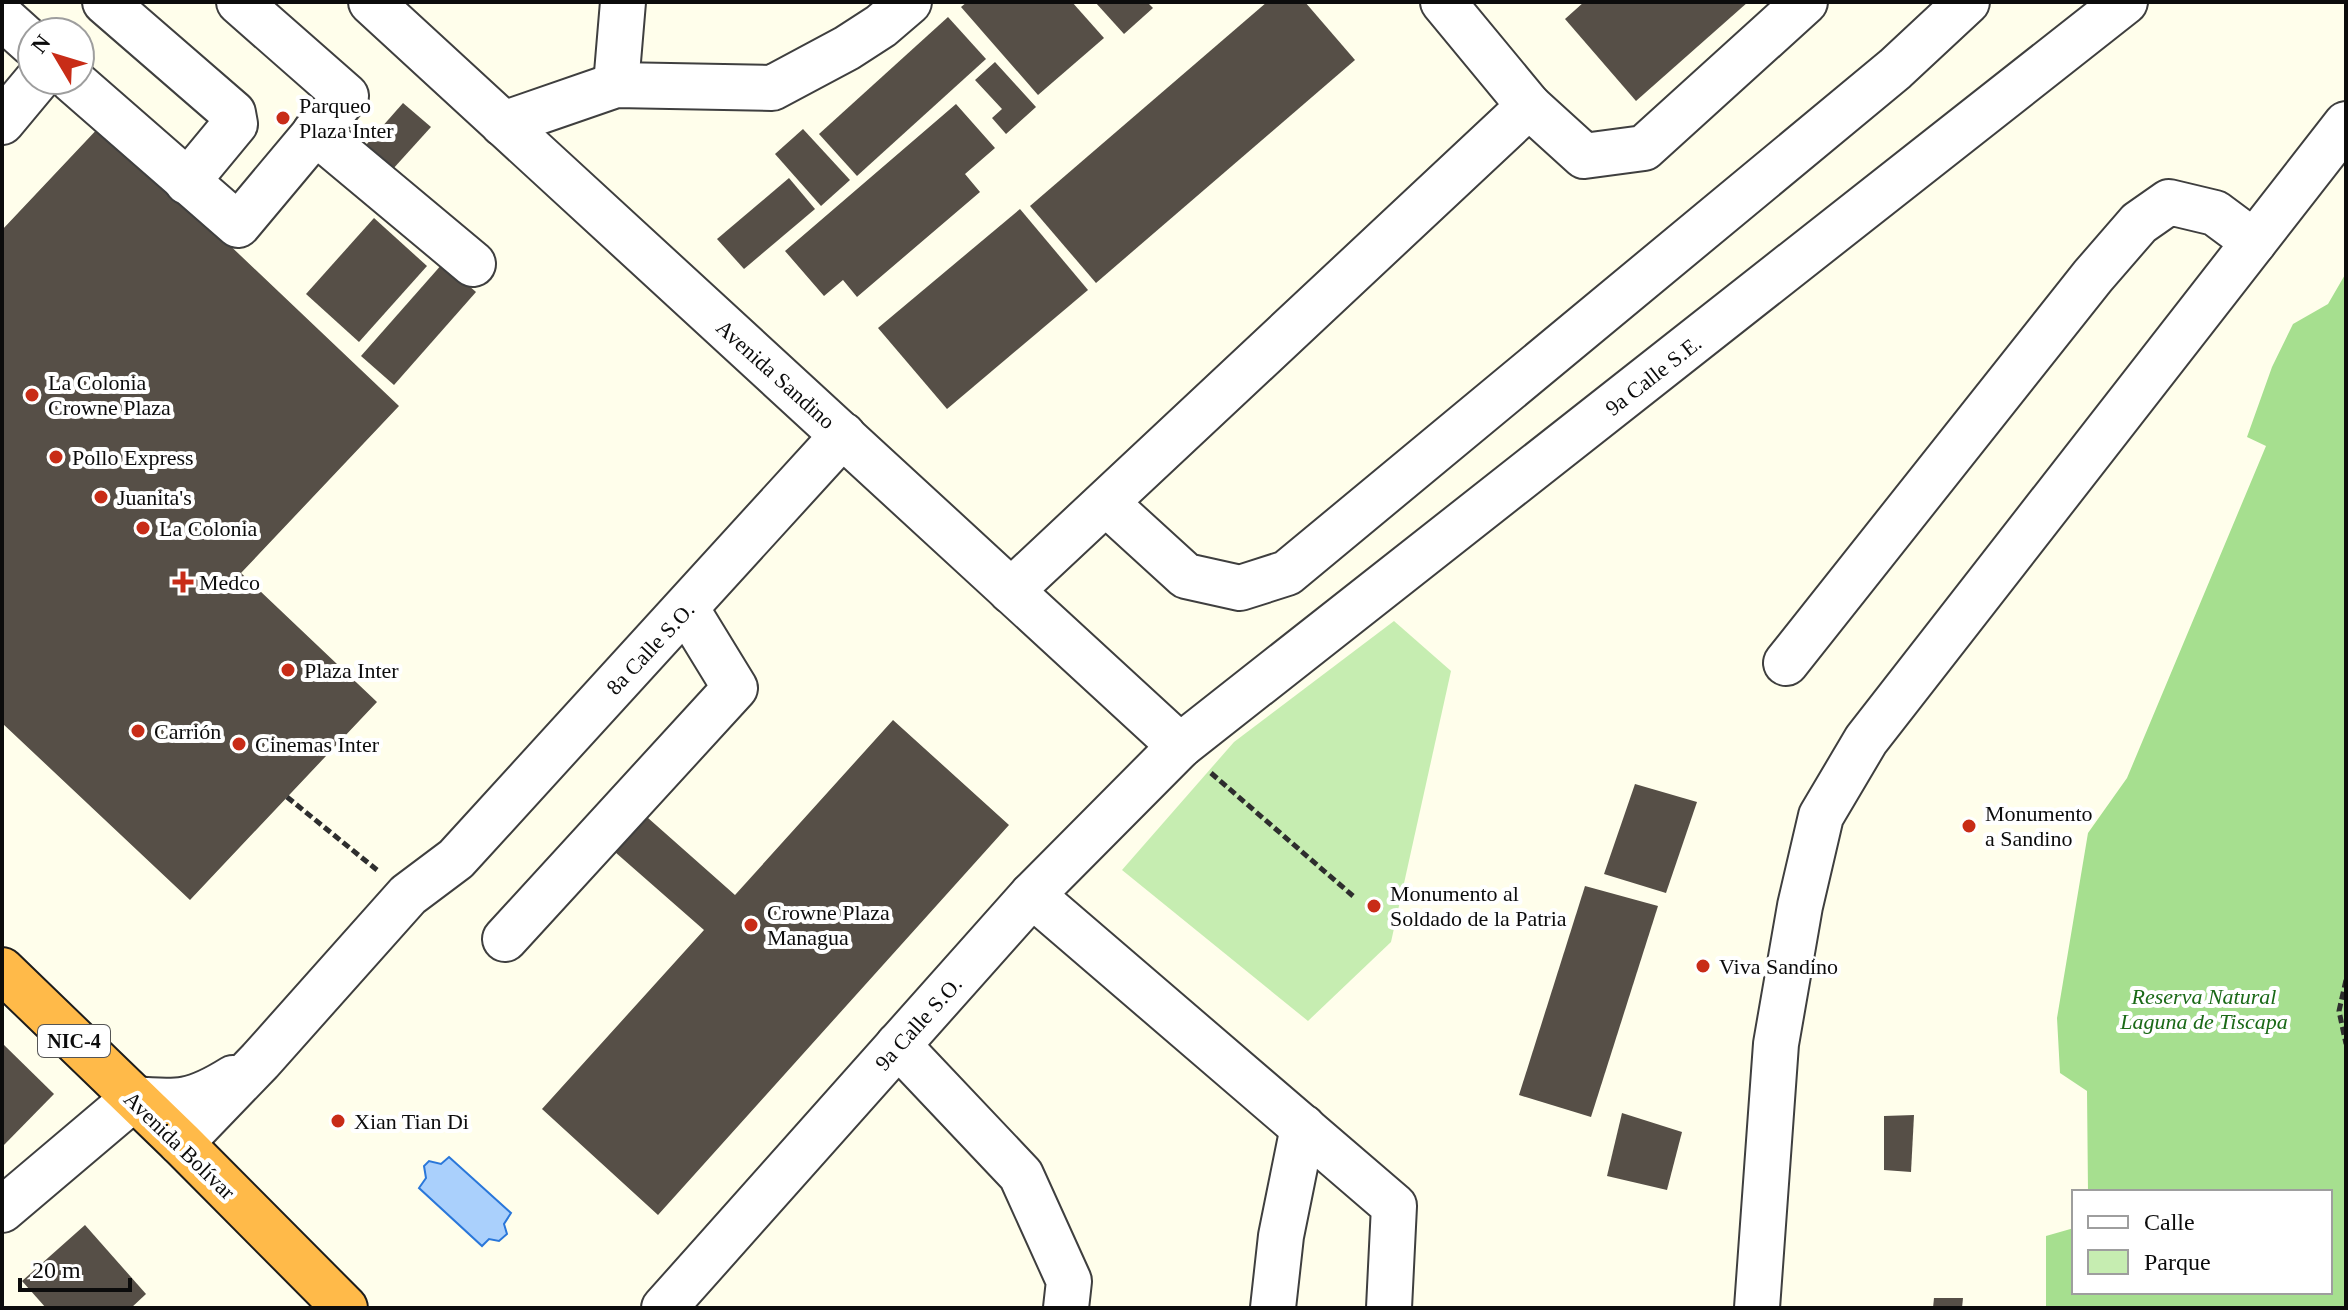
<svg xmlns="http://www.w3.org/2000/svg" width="2348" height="1310" font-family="Georgia,serif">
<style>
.green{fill:#c6edb1}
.forest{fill:#a6df8f}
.water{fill:#aad0fc;stroke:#2a77da;stroke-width:2}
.building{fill:#564f47}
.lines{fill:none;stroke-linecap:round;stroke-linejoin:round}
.minor-casing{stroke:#3f3f3f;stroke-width:48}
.highway-casing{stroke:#1d1d1d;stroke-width:48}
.path{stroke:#2e2e2e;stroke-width:5;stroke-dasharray:8 4;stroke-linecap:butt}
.minor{stroke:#fff;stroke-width:44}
.highway{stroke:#ffba49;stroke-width:44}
.poi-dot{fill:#c82c17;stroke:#fff;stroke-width:3}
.labels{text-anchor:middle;stroke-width:8;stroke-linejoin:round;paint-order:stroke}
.shield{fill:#fff;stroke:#555;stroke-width:2}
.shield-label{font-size:20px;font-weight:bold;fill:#0c0c0c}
.poi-label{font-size:22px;fill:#0c0c0c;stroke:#fff;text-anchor:start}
.street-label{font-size:22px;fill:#0c0c0c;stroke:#fff}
.park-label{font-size:22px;font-style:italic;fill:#1a6917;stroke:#fff}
</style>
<rect width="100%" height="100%" fill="#fffeeb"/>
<polygon class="green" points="1394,621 1451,671 1391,942 1308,1021 1122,870 1234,742"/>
<polygon class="forest" points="2346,273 2346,1308 2046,1308 2046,1236 2074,1228 2074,1292 2330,1292 2330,1192 2088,1192 2087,1091 2060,1073 2057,1018 2088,833 2127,778 2266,446 2247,437 2272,367 2293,324 2328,304"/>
<polygon class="water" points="449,1157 511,1213 504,1224 507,1234 499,1241 489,1239 482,1246 419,1188 426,1178 424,1166 429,1161 441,1164"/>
<g class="building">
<polygon points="967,2 1072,2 1104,38 1038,95 961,7"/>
<polygon points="1095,2 1147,2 1153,8 1124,34"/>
<polygon points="1267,2 1305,2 1355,60 1096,283 1030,206"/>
<polygon points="1584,2 1748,2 1636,101 1565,19"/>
<polygon points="948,17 986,59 857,176 819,134"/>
<polygon points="995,62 1036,107 1006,134 992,118 1002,109 975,80"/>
<polygon points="403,103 431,127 392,170 366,145"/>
<polygon points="956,104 995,148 965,174 980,192 857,297 843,280 824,296 785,251"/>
<polygon points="102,124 399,406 241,573 377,702 190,900 2,723 2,230"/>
<polygon points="803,129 850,180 821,206 775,154"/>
<polygon points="789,178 815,209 744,269 717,239"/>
<polygon points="1020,209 1088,290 947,409 878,328"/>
<polygon points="374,218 427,266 359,342 306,294"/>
<polygon points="443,263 476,292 394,385 361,356"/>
<polygon points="893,720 1009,825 658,1215 542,1109 704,930 607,845 639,810 735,895"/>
<polygon points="1635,784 1697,802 1666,893 1604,874"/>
<polygon points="1585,886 1658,906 1591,1117 1519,1095"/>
<polygon points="2,1043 54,1094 2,1147"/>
<polygon points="1622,1113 1682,1132 1667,1190 1607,1176"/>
<polygon points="1914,1115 1911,1172 1884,1170 1884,1116"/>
<polygon points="85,1225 146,1294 131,1308 46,1308 22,1281"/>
<polygon points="1934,1298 1963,1298 1962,1308 1933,1308"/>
</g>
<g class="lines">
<g class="minor-casing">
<g id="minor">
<polyline points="105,2 233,113 235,124 187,182"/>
<polyline points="371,2 1180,746"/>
<polyline points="2,17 32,44"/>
<polyline points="72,80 238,225 346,96 239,2"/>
<polyline points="616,85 623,2"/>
<polyline points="1529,106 1584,156 1644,148 1805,2"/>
<polyline points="2,122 37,80"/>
<polyline points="503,124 616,85 772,88 847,48 881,26 909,2"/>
<polyline points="315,132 473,264"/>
<polyline points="1106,503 1186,576 1240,588 1287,573 1895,69 1967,2"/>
<polyline points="1011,591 1529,106 1443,2"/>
<polyline points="1786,663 2093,276 2139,223 2169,202 2215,213 2254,242"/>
<polyline points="1032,895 1394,1206 1389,1308"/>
<polyline points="505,939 735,688 686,608"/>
<polyline points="898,1045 1021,1175 1069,1281 1066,1308"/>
<polyline points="181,1143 260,1061 408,895 456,859 843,435"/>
<path d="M 2,1210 L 133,1099 C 179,1103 193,1103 233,1078"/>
<polyline points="664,1308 1032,895 1180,746 2125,2"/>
<polyline points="1273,1308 1281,1236 1303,1127"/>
<polyline points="1757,1308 1776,1044 1800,906 1821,816 1866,740 2346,124"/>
</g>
</g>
<g class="highway-casing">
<polyline id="highway" points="2,970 181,1143 345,1308"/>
</g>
<g class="path">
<polyline points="1211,773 1353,896"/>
<polyline points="287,797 377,870"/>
<polyline points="2346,980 2339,1011 2346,1044"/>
</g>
<use href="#minor" class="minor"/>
<use href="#highway" class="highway"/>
</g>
<g class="poi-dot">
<circle cx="283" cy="118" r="8"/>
<circle cx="32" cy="395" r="8"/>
<circle cx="56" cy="457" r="8"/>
<circle cx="101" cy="497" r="8"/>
<circle cx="143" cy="528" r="8"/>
<path d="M179 570h8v8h8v8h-8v8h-8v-8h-8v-8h8z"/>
<circle cx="288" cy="670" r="8"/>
<circle cx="138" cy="731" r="8"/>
<circle cx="239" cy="744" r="8"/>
<circle cx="1969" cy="826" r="8"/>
<circle cx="1374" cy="906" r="8"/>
<circle cx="751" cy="925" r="8"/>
<circle cx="1703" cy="966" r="8"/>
<circle cx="338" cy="1121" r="8"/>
</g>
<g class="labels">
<rect class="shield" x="38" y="1025" width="72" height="32" rx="6"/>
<g class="shield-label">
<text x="74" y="1048">NIC-4</text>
</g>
<g class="poi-label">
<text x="299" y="113">Parqueo<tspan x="299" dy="25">Plaza Inter</tspan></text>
<text x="48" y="390">La Colonia<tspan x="48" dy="25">Crowne Plaza</tspan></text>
<text x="72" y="465">Pollo Express</text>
<text x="117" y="505">Juanita's</text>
<text x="159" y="536">La Colonia</text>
<text x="199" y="590">Medco</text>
<text x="304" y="678">Plaza Inter</text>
<text x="154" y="739">Carrión</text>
<text x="255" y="752">Cinemas Inter</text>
<text x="1985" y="821">Monumento<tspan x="1985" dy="25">a Sandino</tspan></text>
<text x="1390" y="901">Monumento al<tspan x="1390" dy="25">Soldado de la Patria</tspan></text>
<text x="767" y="920">Crowne Plaza<tspan x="767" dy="25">Managua</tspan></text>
<text x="1719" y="974">Viva Sandino</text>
<text x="354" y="1129">Xian Tian Di</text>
</g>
<g class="street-label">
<text transform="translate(776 374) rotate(42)" y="8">Avenida Sandino</text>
<text transform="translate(1653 375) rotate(-38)" y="8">9a Calle S.E.</text>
<text transform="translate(650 648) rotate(-47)" y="8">8a Calle S.O.</text>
<text transform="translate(918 1023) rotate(-48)" y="8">9a Calle S.O.</text>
<text transform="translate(180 1145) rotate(44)" y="8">Avenida Bolívar</text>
</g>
<g class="park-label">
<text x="2204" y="1004">Reserva Natural<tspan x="2204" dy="25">Laguna de Tiscapa</tspan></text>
</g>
</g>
<rect width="2348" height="1310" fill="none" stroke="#0c0c0c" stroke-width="8"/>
<rect x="2072" y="1190" width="260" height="104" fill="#ffffff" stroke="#9e9e9e" stroke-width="2"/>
<rect x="2088" y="1216" width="40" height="12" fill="#ffffff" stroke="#9e9e9e" stroke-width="2"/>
<text x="2144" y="1230" font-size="24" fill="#0c0c0c">Calle</text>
<rect x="2088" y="1250" width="40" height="24" fill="#c6edb1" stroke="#9e9e9e" stroke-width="2"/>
<text x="2144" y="1270" font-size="24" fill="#0c0c0c">Parque</text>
<g transform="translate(56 56) rotate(308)"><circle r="38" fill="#ffffff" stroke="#9e9e9e" stroke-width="2"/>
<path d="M0-6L14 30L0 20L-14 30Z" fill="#c82c17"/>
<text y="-12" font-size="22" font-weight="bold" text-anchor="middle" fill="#0c0c0c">N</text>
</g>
<path d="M20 1278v12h110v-12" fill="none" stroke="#0c0c0c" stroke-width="4"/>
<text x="32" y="1278" font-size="24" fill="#0c0c0c" stroke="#ffffff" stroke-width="6" paint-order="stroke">20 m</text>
</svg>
